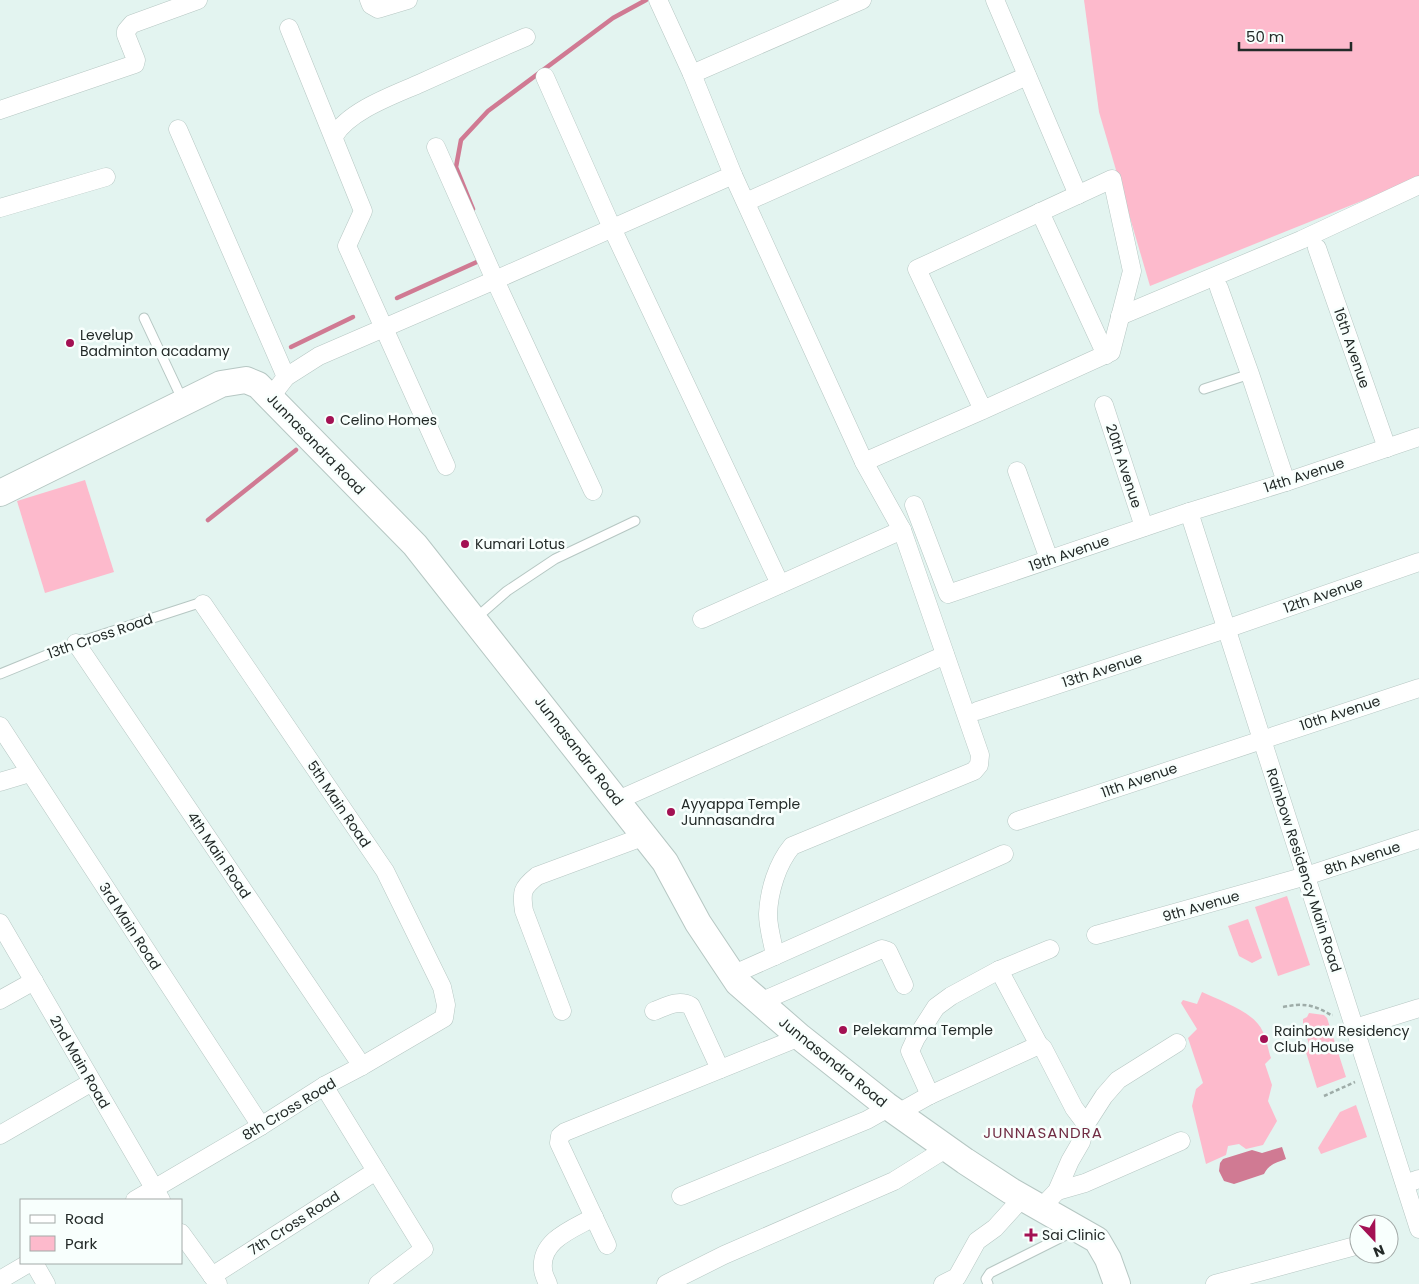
<svg xmlns="http://www.w3.org/2000/svg" width="1419" height="1284" font-family="Poppins,sans-serif">
<style>
.green{fill:#fdbacc}
.water{fill:#d07a93}
.lines{fill:none;stroke-linecap:round;stroke-linejoin:round}
.stream{stroke:#d07a93;stroke-width:4.5}
.lane-casing{stroke:#b6c7c3;stroke-width:11}
.street-casing{stroke:#b6c7c3;stroke-width:19}
.secondary-casing{stroke:#b6c7c3;stroke-width:28}
.path{stroke:#9eaca8;stroke-width:2.5;stroke-dasharray:4 2.5;stroke-linecap:butt}
.lane{stroke:#fff;stroke-width:9}
.street{stroke:#fff;stroke-width:18}
.secondary{stroke:#fff;stroke-width:26}
.poi-dot{fill:#a31153;stroke:#f8fffd;stroke-width:2}
.labels{text-anchor:middle;stroke-width:5;stroke-linejoin:round;paint-order:stroke}
.poi-label{font-size:14px;fill:#232a28;stroke:#f8fffd;text-anchor:start}
.street-label{font-size:14px;fill:#232a28;stroke:#f8fffd}
.neighbourhood-label{font-size:15px;letter-spacing:1px;fill:#712d44;stroke:#f8fffd}
</style>
<rect width="100%" height="100%" fill="#e3f4f0"/>
<g class="green">
<polygon points="1084,0 1419,0 1419,178 1150,286 1099,112"/>
<polygon points="85,480 114,572 45,593 17,501"/>
<polygon points="1287,896 1310,965 1278,976 1255,907"/>
<polygon points="1248,919 1262,958 1252,963 1239,956 1228,926"/>
<path d="M 1202,992 C 1221,1001 1255,1012 1263,1032 C 1267,1040 1268,1050 1271,1058 L 1265,1064 L 1272,1085 L 1268,1101 L 1277,1121 L 1263,1145 L 1246,1149 L 1239,1144 L 1228,1146 L 1226,1155 L 1206,1164 L 1192,1106 L 1196,1089 L 1203,1083 L 1188,1038 L 1197,1029 L 1181,1003 L 1183,1000 L 1197,1004 Z"/>
<polygon points="1309,1013 1324,1015 1327,1018 1346,1077 1317,1088 1305,1049 1310,1047 1303,1025 1303,1019 1307,1017"/>
<polygon points="1356,1105 1367,1137 1321,1154 1318,1148 1340,1112"/>
</g>
<path class="water" d="M 1282,1147 L 1286,1159 C 1276,1163 1269,1164 1264,1174 L 1234,1184 L 1224,1181 L 1219,1171 L 1220,1163 L 1223,1159 L 1252,1150 L 1262,1153 Z"/>
<g class="lines">
<g class="stream">
<polyline points="473,209 456,167 461,140 488,111 613,18 646,0"/>
<polyline points="397,298 479,261"/>
<polyline points="291,347 353,317"/>
<polyline points="208,520 296,450"/>
</g>
<g class="lane-casing">
<g id="lane">
<polyline points="144,318 183,401"/>
<polyline points="1204,389 1250,374"/>
<polyline points="476,618 507,591 555,559 635,521"/>
<polyline points="0,674 76,643 196,604 203,604"/>
<polyline points="988,1284 986,1279 990,1273 1074,1231"/>
</g>
</g>
<g class="street-casing">
<g id="street">
<polyline points="369,0 371,5 378,9 408,0"/>
<polyline points="995,0 1078,195"/>
<polyline points="289,28 363,211 347,246 446,466"/>
<polyline points="692,74 862,0"/>
<polyline points="545,77 612,228 780,584"/>
<polyline points="0,110 135,64 136,60 126,35 126,31 132,24 198,0"/>
<polyline points="178,129 286,377"/>
<path d="M 334,136 C 350,110 394,95 421,83 C 456,67 491,52 526,37"/>
<polyline points="436,147 495,280 593,491"/>
<path d="M 733,175 L 864,462 L 902,530 L 980,755 L 979,765 L 974,771 L 792,846 C 777,864 769,891 768,914 C 768,928 773,943 775,956"/>
<polyline points="746,202 1027,76"/>
<polyline points="0,208 106,177"/>
<polyline points="1040,212 1106,355"/>
<polyline points="1317,248 1387,448"/>
<polyline points="1219,288 1250,374 1286,482"/>
<polyline points="1120,316 1301,240 1419,185"/>
<polyline points="275,402 276,390 286,377 319,356 495,280 733,175 692,74 658,0"/>
<polyline points="1104,405 1144,527"/>
<polyline points="864,462 983,410 1111,352 1132,271 1112,179 917,269 983,410"/>
<polyline points="1017,471 1049,559"/>
<polyline points="914,505 948,594 1189,512 1286,482 1419,437"/>
<polyline points="1189,512 1419,1229"/>
<polyline points="702,619 902,530"/>
<polyline points="76,643 362,1066"/>
<polyline points="977,711 1226,629 1419,562"/>
<polyline points="0,726 261,1126"/>
<polyline points="0,782 30,773"/>
<polyline points="618,800 945,655"/>
<polyline points="1017,821 1419,688"/>
<polyline points="0,923 161,1200"/>
<polyline points="1096,935 1306,876 1419,839"/>
<polyline points="732,975 1004,854"/>
<polyline points="0,1000 34,981"/>
<polyline points="760,1002 882,949 888,951 904,985"/>
<path d="M 562,1011 L 524,911 C 521,892 522,888 537,876 L 645,836"/>
<path d="M 654,1011 C 667,1006 679,999 691,1006 L 720,1069"/>
<polyline points="1355,1028 1419,1008"/>
<polyline points="1039,1045 1043,1048 1074,1108 1086,1124"/>
<polyline points="324,1086 424,1249 378,1284"/>
<polyline points="930,1095 910,1051 916,1038 936,1007 951,996 999,970 1050,949"/>
<polyline points="898,1113 930,1095 1039,1045 999,970"/>
<polyline points="0,1135 92,1082"/>
<polyline points="1405,1184 1419,1179"/>
<polyline points="1057,1191 1085,1183 1181,1141"/>
<polyline points="681,1196 867,1120 890,1107"/>
<polyline points="135,1200 261,1126 324,1086 362,1066 444,1018 446,1005 442,987 385,871 203,604"/>
<polyline points="1042,1207 1057,1191 1070,1161 1081,1142 1086,1124 1104,1096 1118,1080 1177,1043"/>
<polyline points="181,1233 218,1284"/>
<polyline points="607,1245 559,1143 560,1136 565,1132 800,1037"/>
<polyline points="34,1263 46,1284"/>
<polyline points="212,1276 376,1171"/>
<polyline points="0,1280 29,1263"/>
<path d="M 548,1284 C 546,1279 543,1274 543,1269 C 540,1240 573,1229 594,1217"/>
<polyline points="666,1284 724,1255 894,1181 947,1148"/>
<polyline points="943,1284 957,1277 977,1241 995,1228 1023,1197"/>
<polyline points="1215,1284 1359,1245"/>
</g>
</g>
<g class="secondary-casing">
<polyline id="secondary" points="0,493 221,384 246,380 258,385 415,545 665,862 698,923 738,983 800,1037 886,1105 965,1161 1011,1191 1097,1240 1108,1259 1117,1284"/>
</g>
<g class="path">
<path d="M 1283,1007 C 1304,1003 1312,1004 1331,1015 L 1333,1015"/>
<polyline points="1324,1096 1355,1082"/>
</g>
<use href="#lane" class="lane"/>
<use href="#street" class="street"/>
<use href="#secondary" class="secondary"/>
</g>
<g class="poi-dot">
<circle cx="70" cy="343" r="5"/>
<circle cx="330" cy="420" r="5"/>
<circle cx="465" cy="544" r="5"/>
<circle cx="671" cy="812" r="5"/>
<circle cx="843" cy="1030" r="5"/>
<circle cx="1264" cy="1039" r="5"/>
<path d="M1028.5 1227.5h5v5h5v5h-5v5h-5v-5h-5v-5h5z"/>
</g>
<g class="labels">
<g class="poi-label">
<text x="80" y="340">Levelup<tspan x="80" dy="16">Badminton acadamy</tspan></text>
<text x="340" y="425">Celino Homes</text>
<text x="475" y="549">Kumari Lotus</text>
<text x="681" y="809">Ayyappa Temple<tspan x="681" dy="16">Junnasandra</tspan></text>
<text x="853" y="1035">Pelekamma Temple</text>
<text x="1274" y="1036">Rainbow Residency<tspan x="1274" dy="16">Club House</tspan></text>
<text x="1042" y="1240">Sai Clinic</text>
</g>
<g class="street-label">
<text transform="translate(1352 348) rotate(71)" y="5">16th Avenue</text>
<text transform="translate(316 444) rotate(46)" y="5">Junnasandra Road</text>
<text transform="translate(1124 466) rotate(72)" y="5">20th Avenue</text>
<text transform="translate(1304 475) rotate(-18)" y="5">14th Avenue</text>
<text transform="translate(1069 553) rotate(-19)" y="5">19th Avenue</text>
<text transform="translate(1323 595) rotate(-19)" y="5">12th Avenue</text>
<text transform="translate(100 636) rotate(-19)" y="5">13th Cross Road</text>
<text transform="translate(1102 670) rotate(-18)" y="5">13th Avenue</text>
<text transform="translate(1340 713) rotate(-18)" y="5">10th Avenue</text>
<text transform="translate(579 751) rotate(52)" y="5">Junnasandra Road</text>
<text transform="translate(1139 780) rotate(-19)" y="5">11th Avenue</text>
<text transform="translate(339 804) rotate(56)" y="5">5th Main Road</text>
<text transform="translate(219 855) rotate(56)" y="5">4th Main Road</text>
<text transform="translate(1362 858) rotate(-18)" y="5">8th Avenue</text>
<text transform="translate(1304 870) rotate(72)" y="5">Rainbow Residency Main Road</text>
<text transform="translate(1201 906) rotate(-16)" y="5">9th Avenue</text>
<text transform="translate(130 926) rotate(57)" y="5">3rd Main Road</text>
<text transform="translate(80 1062) rotate(60)" y="5">2nd Main Road</text>
<text transform="translate(833 1062) rotate(39)" y="5">Junnasandra Road</text>
<text transform="translate(289 1109) rotate(-31)" y="5">8th Cross Road</text>
<text transform="translate(294 1223) rotate(-33)" y="5">7th Cross Road</text>
</g>
<g class="neighbourhood-label">
<text x="1043" y="1138">JUNNASANDRA</text>
</g>
</g>
<rect x="20" y="1199" width="162" height="65" fill="#f8fffd" stroke="#a3aaa8"/>
<rect x="30" y="1215" width="25" height="8" fill="#ffffff" stroke="#a3aaa8"/>
<text x="65" y="1224" font-size="15" fill="#232a28">Road</text>
<rect x="30" y="1236" width="25" height="15" fill="#fdbacc" stroke="#a3aaa8"/>
<text x="65" y="1249" font-size="15" fill="#232a28">Park</text>
<g transform="translate(1374 1239) rotate(158)"><circle r="24" fill="#f8fffd" stroke="#a3aaa8"/>
<path d="M0-4L9 19L0 12L-9 19Z" fill="#a31153"/>
<text y="-8" font-size="14" font-weight="bold" text-anchor="middle" fill="#232a28">N</text>
</g>
<path d="M1239 42v8h112v-8" fill="none" stroke="#232a28" stroke-width="2.5"/>
<text x="1246" y="42" font-size="15" fill="#232a28" stroke="#f8fffd" stroke-width="4" paint-order="stroke">50 m</text>
</svg>
